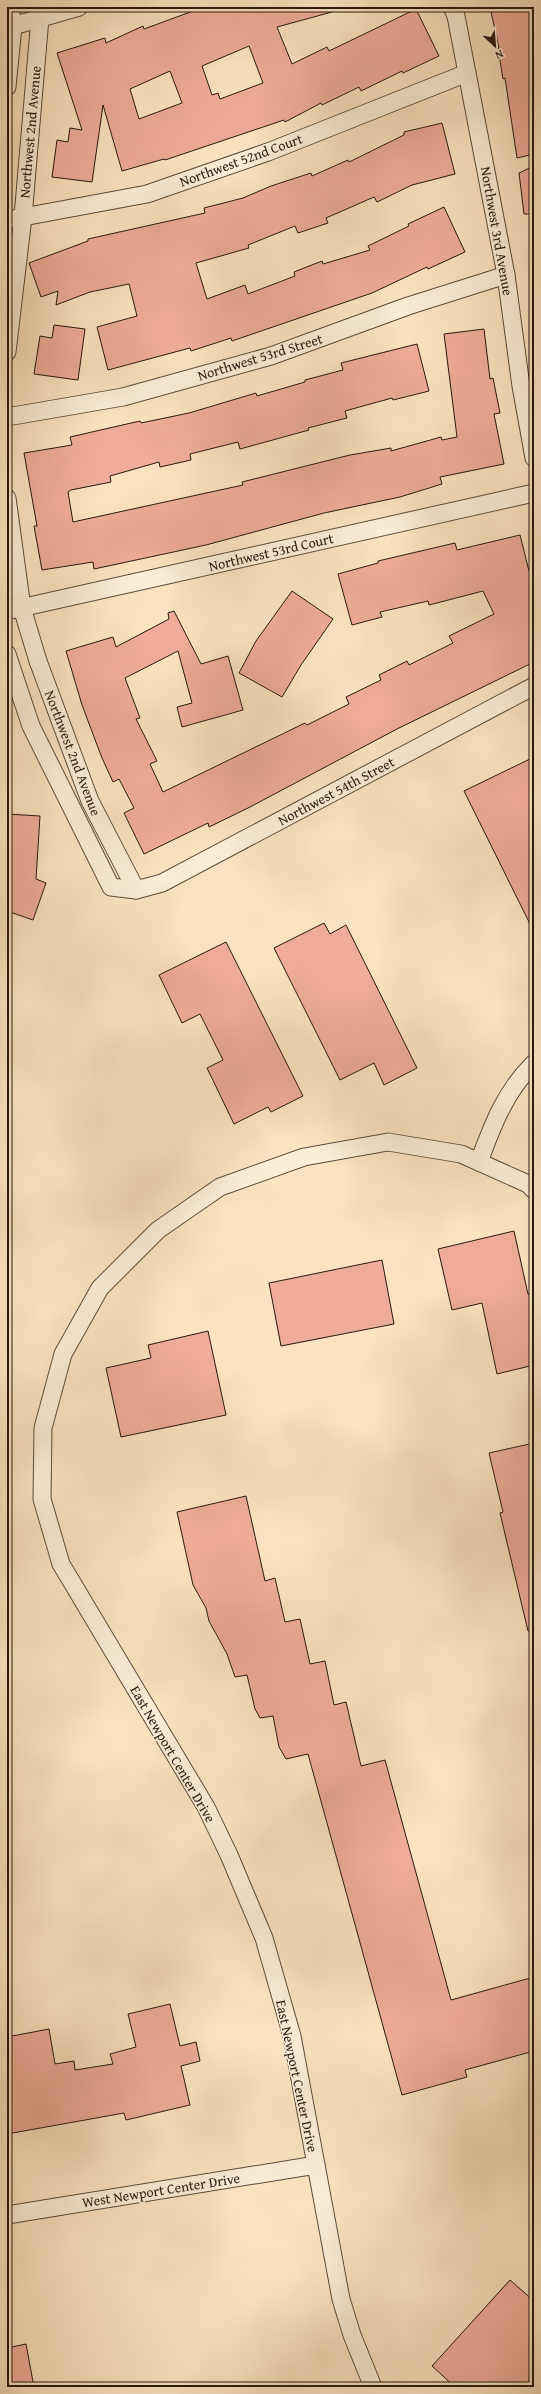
<svg xmlns="http://www.w3.org/2000/svg" width="541" height="2394" font-family="'Gentium Book Plus',serif">
<style>
.building{fill:#efac9a;stroke:#261810;fill-rule:evenodd}
.lines{fill:none;stroke-linecap:round;stroke-linejoin:round}
.street-casing{stroke:#5b4b3c;stroke-width:19}
.street{stroke:#fcedd7;stroke-width:17}
.labels{text-anchor:middle;stroke-width:3;stroke-linejoin:round;paint-order:stroke}
.street-label{font-size:14px;fill:#261810;stroke:#fcedd7}
</style>
<rect width="100%" height="100%" fill="#fbe3c1"/>
<filter id="stains"><feTurbulence type="fractalNoise" baseFrequency=".005" numOctaves="4"/><feColorMatrix values="0 0 0 0 .2 0 0 0 0 .09 0 0 0 0 .02 0 0 0 .5 -.17"/></filter>
<radialGradient id="worn" r=".72"><stop offset=".6" stop-color="#630" stop-opacity="0"/><stop offset="1" stop-color="#630" stop-opacity=".3"/></radialGradient>
<g class="building">
<path d="M 204,7 L 332,7 L 332,12 L 277,27 L 292,64 L 327,47 L 329,51 L 416,9 L 439,56 L 403,73 L 402,71 L 361,91 L 359,87 L 322,105 L 321,103 L 285,122 L 284,120 L 165,160 L 164,159 L 122,171 L 103,105 L 92,182 L 52,177 L 57,140 L 68,142 L 70,128 L 82,130 L 57,53 L 105,38 L 106,43 L 143,26 L 144,29 ZM 249,46 L 263,83 L 220,99 L 218,93 L 212,95 L 202,66 ZM 170,71 L 182,103 L 139,119 L 130,89 Z"/>
<polygon points="490,7 534,7 534,154 517,158 505,78 503,79 498,48 499,48"/>
<polygon points="442,123 455,174 412,185 377,202 374,197 326,218 328,223 298,233 295,226 248,245 249,248 196,263 207,299 245,285 248,294 295,276 294,272 322,261 323,264 370,250 368,246 409,226 408,224 444,207 465,252 428,269 427,267 372,293 232,341 231,338 191,351 190,348 108,370 97,327 137,316 129,284 90,292 56,305 58,291 41,297 29,263 88,241 88,239 205,213 204,208 243,198 271,186 311,173 312,176 348,160 349,162 404,135 404,132"/>
<polygon points="534,166 534,214 524,214 519,173"/>
<polygon points="54,325 85,329 78,380 34,374 40,336 52,338"/>
<polygon points="484,329 490,379 493,378 500,413 494,414 504,464 440,477 442,484 400,497 324,513 206,545 94,569 93,562 42,570 34,526 37,526 24,453 72,445 70,437 140,421 141,423 189,413 256,393 257,396 305,382 305,380 343,370 341,363 417,344 429,391 393,400 392,398 345,411 347,418 308,428 309,430 240,449 238,442 190,454 191,460 160,467 159,462 110,476 111,482 71,490 68,492 73,522 243,485 242,482 350,455 391,448 391,451 441,437 442,440 457,437 444,334"/>
<polygon points="520,535 529,571 534,568 534,662 397,729 250,807 209,827 208,823 144,854 124,813 134,808 119,779 113,782 102,758 82,705 66,651 113,637 116,647 169,619 168,613 174,611 201,664 228,656 243,710 182,727 177,707 192,703 178,651 125,678 140,718 136,719 157,761 150,764 163,792 305,723 307,725 349,704 346,697 381,680 379,675 407,661 409,665 453,643 449,636 494,614 483,591 429,605 428,601 380,612 382,617 352,625 338,574 378,563 378,561 455,543 457,550"/>
<polygon points="292,591 333,619 301,665 282,697 239,673 256,641"/>
<polygon points="534,757 534,932 464,791"/>
<polygon points="7,814 40,816 36,879 46,883 33,920 7,911"/>
<polygon points="324,923 330,934 346,925 417,1068 384,1085 374,1063 340,1080 274,948"/>
<polygon points="226,942 303,1096 271,1112 268,1107 234,1124 207,1068 223,1060 200,1014 182,1023 159,975"/>
<polygon points="514,1231 528,1294 534,1293 534,1365 497,1374 482,1303 452,1310 438,1249"/>
<polygon points="382,1260 394,1324 281,1346 269,1283"/>
<polygon points="208,1331 226,1415 121,1437 106,1368 151,1358 148,1345"/>
<polygon points="534,1443 534,1630 528,1631 500,1513 503,1512 489,1453"/>
<polygon points="246,1496 265,1581 275,1578 285,1622 300,1619 310,1664 325,1661 334,1705 346,1702 361,1766 385,1760 451,2000 534,1977 534,2051 465,2070 467,2077 402,2095 308,1754 286,1759 279,1747 273,1716 260,1718 255,1709 247,1675 235,1677 227,1654 209,1621 206,1608 193,1585 177,1512"/>
<polygon points="170,2004 180,2046 196,2042 200,2061 181,2066 190,2105 126,2120 124,2113 7,2134 7,2037 49,2029 55,2064 74,2061 75,2070 113,2064 110,2054 136,2047 128,2014"/>
<polygon points="510,2280 534,2301 534,2382 529,2387 455,2387 432,2366"/>
<polygon points="26,2344 34,2387 7,2387 7,2348"/>
</g>
<g class="lines">
<g class="street-casing">
<g id="street">
<polyline points="452,7 456,16 506,275 521,386 534,458"/>
<polyline points="13,26 79,7"/>
<polyline points="7,87 13,26 10,7"/>
<polyline points="7,220 147,194 268,152 467,73"/>
<polyline points="7,352 23,217 40,18 38,7"/>
<polyline points="7,417 123,397 271,356 408,306 506,275"/>
<polyline points="7,498 22,608 38,661 90,801 136,890"/>
<polyline points="7,611 534,493"/>
<polyline points="7,654 31,726 111,887 136,890 162,883 534,686"/>
<path d="M 479,1162 C 492,1126 506,1090 534,1063"/>
<polyline points="7,2215 316,2165"/>
<polyline points="373,2387 352,2335 341,2299 292,2036 264,1938 229,1855 206,1807 61,1564 42,1499 43,1428 63,1354 100,1288 158,1230 220,1187 304,1157 388,1142 461,1154 528,1184 534,1190"/>
</g>
</g>
<use href="#street" class="street"/>
</g>
<g class="labels">
<g class="street-label">
<text transform="translate(30 132) rotate(-85)" y="5">Northwest 2nd Avenue</text>
<text transform="translate(241 160) rotate(-20)" y="5">Northwest 52nd Court</text>
<text transform="translate(497 231) rotate(80)" y="5">Northwest 3rd Avenue</text>
<text transform="translate(260 357) rotate(-17)" y="5">Northwest 53rd Street</text>
<text transform="translate(271 552) rotate(-13)" y="5">Northwest 53rd Court</text>
<text transform="translate(73 753) rotate(69)" y="5">Northwest 2nd Avenue</text>
<text transform="translate(336 791) rotate(-28)" y="5">Northwest 54th Street</text>
<text transform="translate(173 1754) rotate(60)" y="5">East Newport Center Drive</text>
<text transform="translate(297 2076) rotate(78)" y="5">East Newport Center Drive</text>
<text transform="translate(161 2190) rotate(-9)" y="5">West Newport Center Drive</text>
</g>
</g>
<rect width="541" height="2394" fill="none" stroke="#fbe3c1" stroke-width="24"/>
<rect x="8" y="8" width="525" height="2378" fill="none" stroke="#261810" stroke-width="2"/>
<rect x="12" y="12" width="517" height="2370" fill="none" stroke="#261810"/>
<g transform="translate(495 46) rotate(154)" stroke="#fcedd7" stroke-width="3" paint-order="stroke">
<path d="M0-3L7 15L0 10L-7 15Z" fill="#261810"/>
<text y="-6" font-size="11" font-weight="bold" text-anchor="middle" fill="#261810">N</text>
</g>
<rect width="100%" height="100%" filter="url(#stains)"/>
<rect width="100%" height="100%" fill="url(#worn)"/>
</svg>
